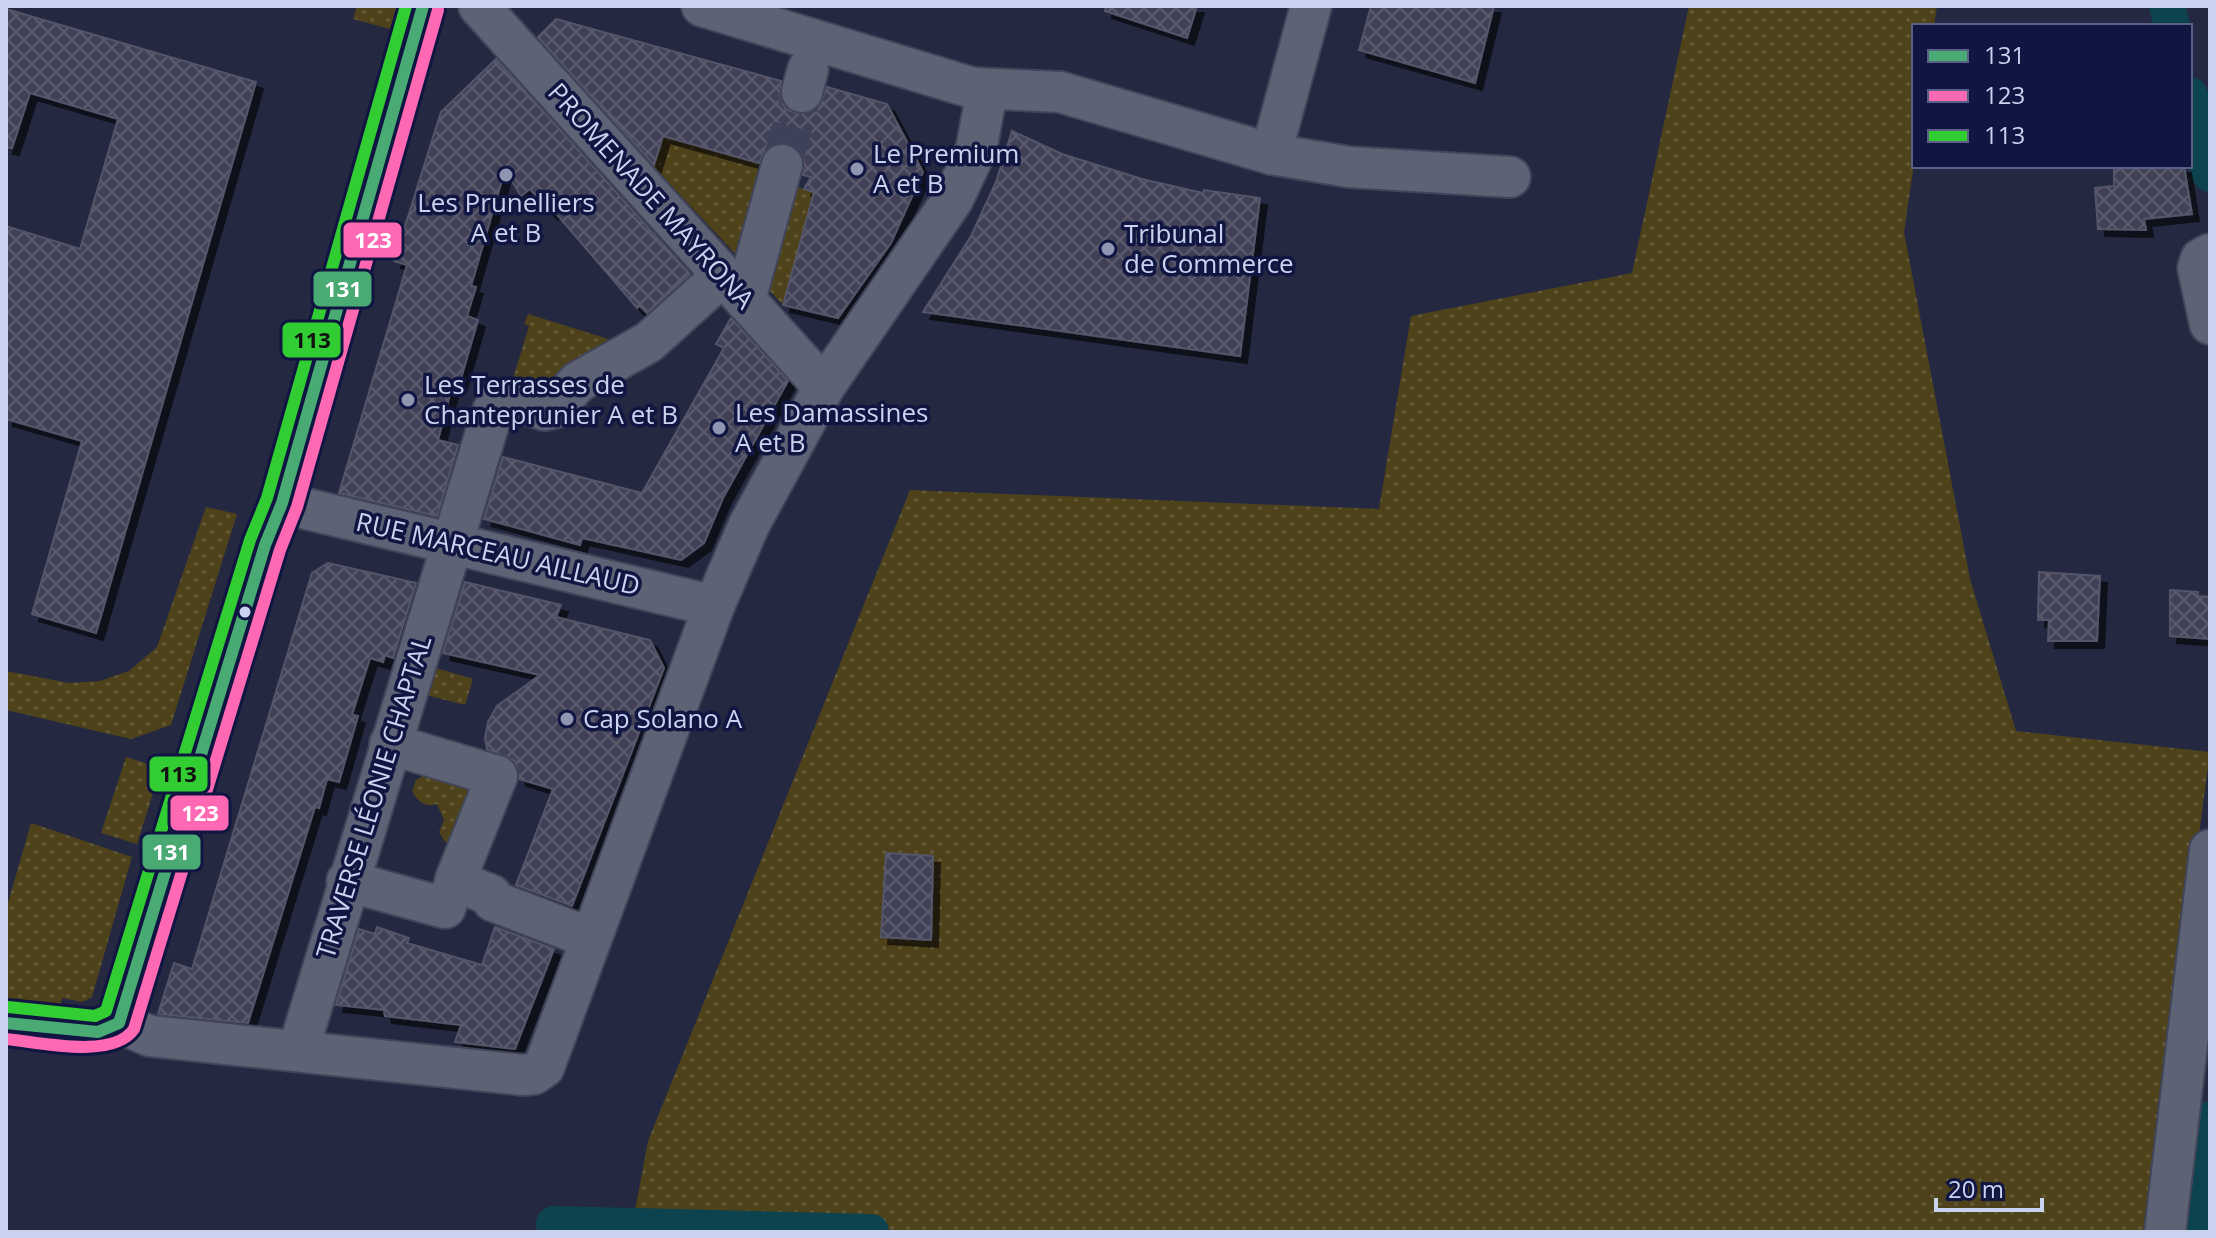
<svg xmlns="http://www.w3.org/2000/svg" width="2216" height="1238" font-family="'Open Sans',sans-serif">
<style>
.grass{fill:url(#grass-dots)}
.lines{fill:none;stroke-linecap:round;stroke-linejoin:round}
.canal{stroke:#0c434f;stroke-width:36}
.building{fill:url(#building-cross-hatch);stroke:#545569;stroke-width:2;filter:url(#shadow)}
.street-tunnel{stroke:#3d425a;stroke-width:40;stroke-dasharray:40 20;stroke-linecap:butt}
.street-casing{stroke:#41455a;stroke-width:44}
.street{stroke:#5d6275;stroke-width:40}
.bus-1-casing{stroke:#101641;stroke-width:18}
.bus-2-casing{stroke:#101641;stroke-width:18}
.bus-3-casing{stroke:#101641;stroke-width:18}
.bus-1{stroke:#4aaa74;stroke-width:12}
.bus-2{stroke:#ff69b4;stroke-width:12}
.bus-3{stroke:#32cd32;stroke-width:12}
.poi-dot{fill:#8f96b1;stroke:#101641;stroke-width:3}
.bus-dot{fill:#c9d2ee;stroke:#101641;stroke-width:3}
.labels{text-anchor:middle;stroke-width:7;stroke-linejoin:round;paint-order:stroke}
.poi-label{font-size:26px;fill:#c9d2ee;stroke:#101641;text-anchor:start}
.street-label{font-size:26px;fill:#c9d2ee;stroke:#101641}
.line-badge{stroke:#101641;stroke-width:3}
.badge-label{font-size:22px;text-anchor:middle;font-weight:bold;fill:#fff}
.pale-badge-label{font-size:22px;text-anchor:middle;font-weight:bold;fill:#111}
</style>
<defs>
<pattern id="grass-dots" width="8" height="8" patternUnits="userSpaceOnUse" patternTransform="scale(2)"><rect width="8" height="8" fill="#4e421b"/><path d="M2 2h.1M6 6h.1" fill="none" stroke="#665c3c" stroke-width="1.8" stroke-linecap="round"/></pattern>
<pattern id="building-cross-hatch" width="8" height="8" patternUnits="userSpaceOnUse" patternTransform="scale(2)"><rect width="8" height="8" fill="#424157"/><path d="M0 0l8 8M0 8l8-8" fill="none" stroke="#5c5c6f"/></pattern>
<filter id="shadow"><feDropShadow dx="7" dy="7" stdDeviation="0" flood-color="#0009"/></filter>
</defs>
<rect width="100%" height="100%" fill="#242840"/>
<g class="grass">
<polygon points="357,6 397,6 390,29 353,19"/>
<polygon points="1689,6 1937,6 1934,26 1914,26 1914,164 1904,232 1970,579 2016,731 2210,752 2146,1232 631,1232 648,1141 910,490 1379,509 1411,316 1632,273"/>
<polygon points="665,130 801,173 797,187 814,192 783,305 654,167"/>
<polygon points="528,314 631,346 550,400 506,386 509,378 513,379 529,326 524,324"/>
<polygon points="206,507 237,514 171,725 131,739 6,710 6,671 69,683 100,681 129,671 157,647"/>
<polygon points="423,664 473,679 465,705 415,692"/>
<polygon points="126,757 161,768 137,844 101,833"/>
<path d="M 474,771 L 489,779 L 453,842 L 445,842 L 439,832 L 444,820 L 437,804 C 425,808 417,801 412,791 L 416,780 L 423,776 L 438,777 L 443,782 Z"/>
<polygon points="31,823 132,857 92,997 82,1002 62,998 60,1008 6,1001 6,910"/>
</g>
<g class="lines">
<g class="canal">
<polyline points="2167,6 2172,26"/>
<polyline points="2190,95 2210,174"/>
<polyline points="554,1224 871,1232"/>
<polyline points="2196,1232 2210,1119"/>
</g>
</g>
<g class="building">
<polygon points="1106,6 1197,6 1187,38 1105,11"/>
<polygon points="1371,6 1494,6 1475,83 1359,50"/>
<polygon points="6,9 256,82 96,633 32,614 82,441 6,419 6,226 80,249 118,119 30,93 12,148 6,147"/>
<polygon points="556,19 781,81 780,99 786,109 797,114 818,109 827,87 887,104 923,172 891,243 838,318 783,305 814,192 804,189 811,177 803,175 804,160 799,149 789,143 775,143 765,149 759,163 663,136 654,165 538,37"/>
<polygon points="496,59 690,274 647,313 640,306 637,308 554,211 551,213 530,189 521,196 505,170 471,286 476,287 467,316 478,320 459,385 453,383 438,440 458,445 437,516 339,493 407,265 394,261 441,112"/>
<polygon points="1012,131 1062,154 1142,179 1203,193 1204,190 1260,198 1240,356 923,312 971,236 996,182"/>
<polygon points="2114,166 2184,166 2192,214 2144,219 2146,230 2098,229 2095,188 2114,186"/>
<polygon points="731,318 788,381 723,498 704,543 681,560 582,538 580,545 484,519 503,457 642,493 724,348 716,344"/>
<polygon points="328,563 416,583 393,658 385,655 383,662 370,658 352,715 358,716 339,782 327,779 319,808 315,807 248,1023 158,1014 174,963 192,969 312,573"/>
<polygon points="2039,572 2100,576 2097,641 2048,641 2049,620 2038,620"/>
<polygon points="465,582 561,605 556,617 650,640 664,668 572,906 516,885 553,789 519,779 515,761 487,749 485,738 488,722 497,706 540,675 443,653"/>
<polygon points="2170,590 2198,592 2198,596 2210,597 2210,639 2170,636"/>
<polygon points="886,853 933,856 931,940 881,937"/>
<polygon points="377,927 409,938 407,943 482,965 495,927 554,949 515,1049 455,1042 461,1025 385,1016 384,1010 336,1005 359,929 375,934"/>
</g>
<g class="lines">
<polyline class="street-tunnel" points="782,165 802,92"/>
<g class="street-casing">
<g id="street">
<polyline points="479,6 824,387"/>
<polyline points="702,6 973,88 1060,92 1271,154 1349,167 1510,177"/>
<polyline points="802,92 808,69"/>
<polyline points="1271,154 1311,6"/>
<polyline points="2210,254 2201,259 2198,268 2210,324"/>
<polyline points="745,300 782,165"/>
<polyline points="282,503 714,606"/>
<polyline points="390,744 497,776 455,881 491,895 493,901 590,938"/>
<polyline points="347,881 445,908 450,894"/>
<polyline points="6,1023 98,1032 119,1023 265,545 282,503 423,6"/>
<polyline points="119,1023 150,1036 523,1075 534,1074 544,1067 714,606 749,525 824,387 953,199 976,150 987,91"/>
<polyline points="298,1051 492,413 497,404 509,400 545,410 554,408 578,382 649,342 722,276"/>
<polyline points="2165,1232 2210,850"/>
</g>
</g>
<use href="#street" class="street"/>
<g class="bus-1-casing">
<polyline id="bus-1" points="6,1023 98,1032 119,1023 265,545 282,503 423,6"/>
</g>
<g class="bus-2-casing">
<path id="bus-2" d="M 6,1039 C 39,1042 113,1060 134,1029 L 280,550 L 297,507 L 438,10"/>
</g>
<g class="bus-3-casing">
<polyline id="bus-3" points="8,1007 95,1016 106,1011 250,540 267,498 406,6"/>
</g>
<use href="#bus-1" class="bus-1"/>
<use href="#bus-2" class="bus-2"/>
<use href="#bus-3" class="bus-3"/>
</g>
<g class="poi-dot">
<circle cx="857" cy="169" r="8"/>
<circle cx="506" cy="175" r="8"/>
<circle cx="1108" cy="249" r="8"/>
<circle cx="408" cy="400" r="8"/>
<circle cx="719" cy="428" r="8"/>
<circle cx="567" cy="719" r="8"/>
</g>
<circle class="bus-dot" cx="245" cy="612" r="7"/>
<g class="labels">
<g class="poi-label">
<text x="873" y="163">Le Premium<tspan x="873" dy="30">A et B</tspan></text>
<text x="506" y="212" text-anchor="middle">Les Prunelliers<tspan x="506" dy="30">A et B</tspan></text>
<text x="1124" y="243">Tribunal<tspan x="1124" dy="30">de Commerce</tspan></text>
<text x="424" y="394">Les Terrasses de<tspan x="424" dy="30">Chanteprunier A et B</tspan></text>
<text x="735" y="422">Les Damassines<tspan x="735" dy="30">A et B</tspan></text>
<text x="583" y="728">Cap Solano A</text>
</g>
<g class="street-label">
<text transform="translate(651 196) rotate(48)" y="9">PROMENADE MAYRONA</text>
<text transform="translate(498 554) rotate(13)" y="9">RUE MARCEAU AILLAUD</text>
<text transform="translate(374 797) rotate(-73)" y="9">TRAVERSE LÉONIE CHAPTAL</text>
</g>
</g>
<g class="line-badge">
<rect x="342" y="221" width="61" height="38" rx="8" fill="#ff69b4"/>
<rect x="312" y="270" width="61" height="38" rx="8" fill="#4aaa74"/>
<rect x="281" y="321" width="61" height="38" rx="8" fill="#32cd32"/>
<rect x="148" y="755" width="61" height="38" rx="8" fill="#32cd32"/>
<rect x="169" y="794" width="61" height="38" rx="8" fill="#ff69b4"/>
<rect x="141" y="833" width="61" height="38" rx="8" fill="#4aaa74"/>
</g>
<g class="badge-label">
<text x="373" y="248">123</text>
<text x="343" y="297">131</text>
<text x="200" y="821">123</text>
<text x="171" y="860">131</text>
</g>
<g class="pale-badge-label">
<text x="312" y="348">113</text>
<text x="178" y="782">113</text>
</g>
<rect width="2216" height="1238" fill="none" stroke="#c9d2ee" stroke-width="16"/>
<rect x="1912" y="24" width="280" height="144" fill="#101641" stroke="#5a6186" stroke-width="2"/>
<rect x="1928" y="50" width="40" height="12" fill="#4aaa74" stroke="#5a6186" stroke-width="2"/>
<text x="1984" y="64" font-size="24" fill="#c9d2ee">131</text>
<rect x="1928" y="90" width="40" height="12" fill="#ff69b4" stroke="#5a6186" stroke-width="2"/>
<text x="1984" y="104" font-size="24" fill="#c9d2ee">123</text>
<rect x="1928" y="130" width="40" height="12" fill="#32cd32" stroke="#5a6186" stroke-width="2"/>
<text x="1984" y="144" font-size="24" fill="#c9d2ee">113</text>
<path d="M1936 1198v12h106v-12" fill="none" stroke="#c9d2ee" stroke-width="4"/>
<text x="1948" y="1198" font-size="24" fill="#c9d2ee" stroke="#101641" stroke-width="6" paint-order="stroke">20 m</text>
</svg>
